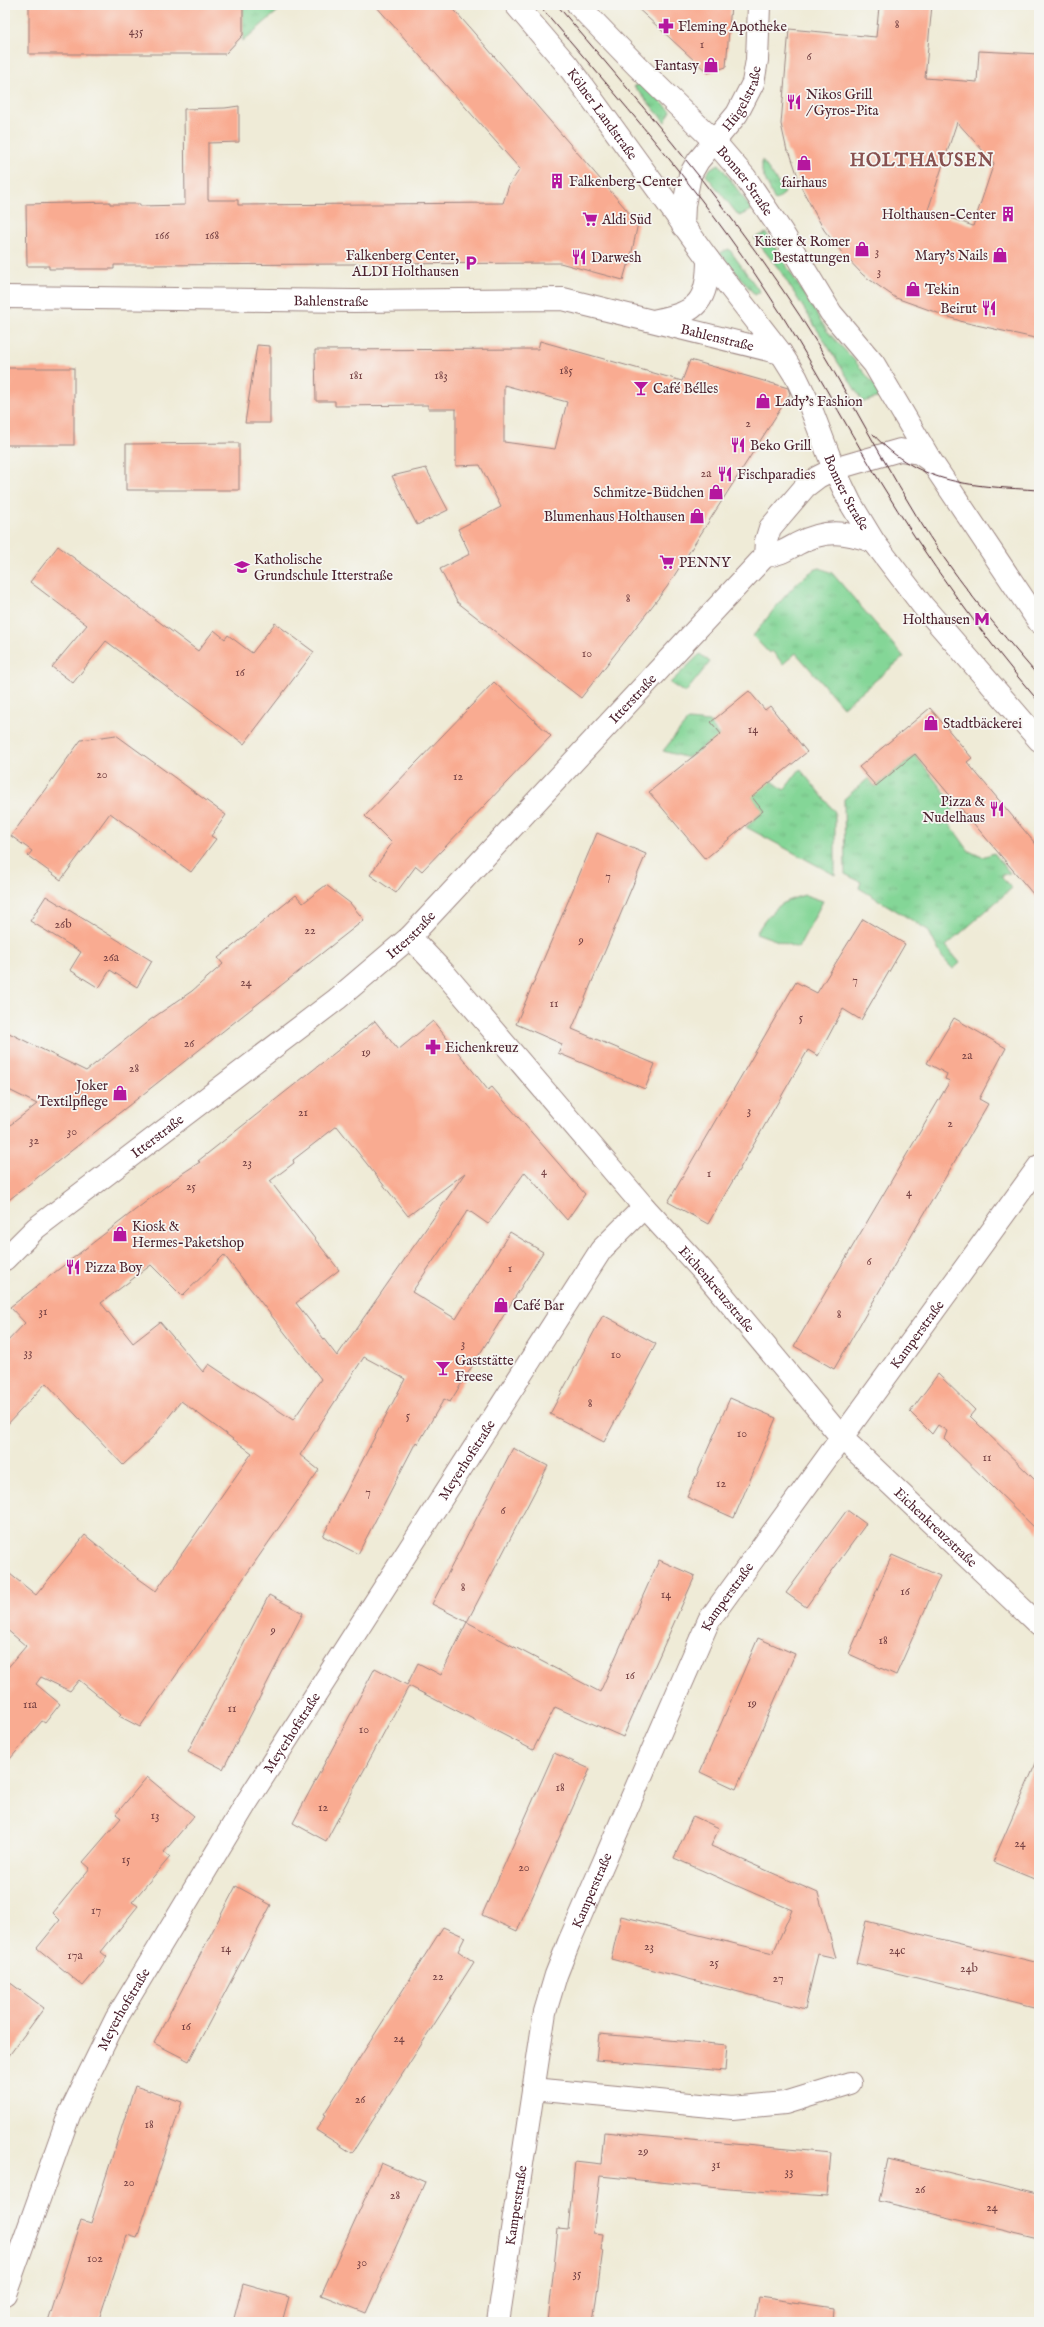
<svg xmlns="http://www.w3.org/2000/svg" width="1044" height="2327" font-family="'IM FELL English',serif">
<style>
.grass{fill:url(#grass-tufts);stroke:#677a61}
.park{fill:#84d697;stroke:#677a61}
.building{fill:#f9ab91;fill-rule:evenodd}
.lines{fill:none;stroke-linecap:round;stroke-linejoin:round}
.street-casing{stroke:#9c8581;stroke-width:24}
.secondary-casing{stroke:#9c8581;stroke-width:24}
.street{stroke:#fff;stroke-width:22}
.secondary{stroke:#fff;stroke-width:22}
.tram{stroke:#4a1f2b;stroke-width:1}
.labels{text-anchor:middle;stroke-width:3.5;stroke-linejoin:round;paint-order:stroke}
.number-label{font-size:12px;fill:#764244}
.poi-label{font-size:14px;fill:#4a1f2b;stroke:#f6f6f2;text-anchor:start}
.street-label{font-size:14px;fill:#4a1f2b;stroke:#f6f6f2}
.district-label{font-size:18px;font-weight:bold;letter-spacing:1px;fill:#87504f;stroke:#f6f6f2}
</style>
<defs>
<pattern id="grass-tufts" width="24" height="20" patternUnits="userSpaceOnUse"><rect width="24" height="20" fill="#84d697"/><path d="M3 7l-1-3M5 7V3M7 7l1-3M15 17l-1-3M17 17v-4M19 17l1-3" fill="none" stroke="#74b782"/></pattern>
</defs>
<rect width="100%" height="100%" fill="#f6f6f2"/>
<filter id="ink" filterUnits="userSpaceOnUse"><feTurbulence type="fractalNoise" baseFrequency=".025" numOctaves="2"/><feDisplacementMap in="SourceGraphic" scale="8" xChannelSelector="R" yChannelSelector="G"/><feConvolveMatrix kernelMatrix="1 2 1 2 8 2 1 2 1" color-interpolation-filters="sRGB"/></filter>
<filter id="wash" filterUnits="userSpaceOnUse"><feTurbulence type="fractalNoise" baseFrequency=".012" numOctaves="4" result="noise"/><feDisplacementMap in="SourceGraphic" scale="16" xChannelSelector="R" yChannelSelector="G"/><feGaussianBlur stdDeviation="0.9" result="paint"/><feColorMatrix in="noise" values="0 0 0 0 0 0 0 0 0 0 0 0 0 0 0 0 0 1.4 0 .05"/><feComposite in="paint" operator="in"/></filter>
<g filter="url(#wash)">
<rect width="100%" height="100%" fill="#efebd7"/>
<g class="grass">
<polygon points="243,5 285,5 243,41"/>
<polygon points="641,84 671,111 665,122 634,86"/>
<polygon points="762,160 785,193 775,201 762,172"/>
<polygon points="719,164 752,210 739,216 706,175 711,168"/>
<polygon points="766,233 827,331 855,361 883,396 863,402 779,269 754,238"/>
<polygon points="729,249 760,292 755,295 720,253"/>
<path d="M 820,568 L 832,573 L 904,657 L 843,707 L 796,653 L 783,664 L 772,651 L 769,653 L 753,636 C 766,620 801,571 820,568 Z"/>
<polygon points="700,654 710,662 685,693 670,683"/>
<polygon points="688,720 709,722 727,746 784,790 800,769 835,812 835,875 746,827 763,811 708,743 688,758 663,751"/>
<polygon points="915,755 956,807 950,811 949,823 969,851 982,857 994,853 1010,873 1002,875 1002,878 1012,888 946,946 960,963 953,969 942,957 928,930 859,888 861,882 845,874 844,799 869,778 875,787"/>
</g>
<path class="park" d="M 805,895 L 823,901 L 798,948 L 756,933 C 771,911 778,902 805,895 Z"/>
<g id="blocks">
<g class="building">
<polygon points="29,5 243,5 243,35 225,54 29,54"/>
<polygon points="375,5 450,5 638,223 629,266 627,266 623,280 560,263 140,265 114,265 114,269 49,269 49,266 27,266 26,204 110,202 110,204 140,204 140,206 185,205 184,109 225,108 239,106 239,142 208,143 208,200 238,200 238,205 503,203 509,185 520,169"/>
<polygon points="634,5 731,5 726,67 708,73"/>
<path d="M 881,5 L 932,5 L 925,78 L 977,82 L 979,51 L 1039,54 L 1039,339 L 963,322 L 896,298 L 863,275 L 843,254 L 824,230 L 802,189 L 790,153 L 787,151 L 781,124 L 789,29 L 876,37 L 879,7 ZM 957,122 L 994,163 L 973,226 L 928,210 Z"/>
<path d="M 540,341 L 682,381 L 690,360 L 778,385 L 788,388 L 790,394 L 667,587 L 581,698 L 457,602 L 440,569 L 470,554 L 458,529 L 501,507 L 480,465 L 456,466 L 456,409 L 428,409 L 428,405 L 335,406 L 335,401 L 316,401 L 315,350 L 538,349 ZM 504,385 L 567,402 L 555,449 L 504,442 Z"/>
<polygon points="257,345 270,346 270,423 245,423"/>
<rect x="5" y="368" width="69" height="77"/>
<polygon points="239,443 239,490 126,490 126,444"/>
<polygon points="426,468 448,510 417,525 392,476"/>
<polygon points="58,546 198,651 214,630 225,639 228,635 252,653 275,623 314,652 244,744 106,641 73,683 52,667 87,625 30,582"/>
<polygon points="494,682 551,736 422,871 416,866 396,893 370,875 392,843 365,816"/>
<polygon points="749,691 765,710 770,706 807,752 752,797 763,811 705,859 649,792 721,734 711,722"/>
<polygon points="930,708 972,758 967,762 1039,848 1039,901 915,754 876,786 859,767"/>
<polygon points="116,735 226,815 211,836 216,839 191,872 110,813 61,880 28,856 32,851 11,836 81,740"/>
<polygon points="597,833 646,854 572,1029 655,1064 645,1089 558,1053 562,1044 516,1024"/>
<polygon points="326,885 350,903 364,920 5,1203 5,1129 37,1104 5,1088 5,1031 86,1071 150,1020 192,991 223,964 218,958 296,895 303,903"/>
<polygon points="46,896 152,961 137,987 110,970 99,988 70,970 81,952 30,921"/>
<polygon points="863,919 905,944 861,1020 843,1009 818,1056 808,1050 708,1224 668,1202 796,982 817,993"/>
<polygon points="954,1018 1006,1048 979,1099 988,1104 834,1369 794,1346 950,1081 945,1079 947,1074 927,1063"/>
<path d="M 375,1021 L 398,1050 L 433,1021 L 488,1090 L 492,1087 L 585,1194 L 567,1220 L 525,1172 L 488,1224 L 468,1210 L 412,1292 L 456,1319 L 510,1232 L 543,1252 L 450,1402 L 444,1399 L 418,1444 L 416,1442 L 358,1554 L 323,1536 L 405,1379 L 364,1357 L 300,1455 L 319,1470 L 140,1727 L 119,1716 L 121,1714 L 79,1680 L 70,1691 L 41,1677 L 36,1684 L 60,1704 L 45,1723 L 42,1721 L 5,1765 L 5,1671 L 26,1646 L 5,1628 L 5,1570 L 36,1595 L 85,1535 L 135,1576 L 156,1591 L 252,1453 L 181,1401 L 154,1436 L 123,1465 L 46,1383 L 5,1427 L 5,1344 L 25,1323 L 10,1307 L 183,1173 L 200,1162 L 198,1161 ZM 337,1126 L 408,1216 L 465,1173 L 337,1356 L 296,1303 L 339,1270 L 270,1181 L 294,1163 L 293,1160 ZM 224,1255 L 321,1379 L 293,1420 L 209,1364 L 203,1372 L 160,1322 L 133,1343 L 101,1303 L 151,1265 L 182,1296 Z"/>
<polygon points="603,1315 656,1344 604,1442 550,1414"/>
<polygon points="938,1374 975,1410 970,1416 1039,1484 1039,1532 944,1439 947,1431 938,1425 932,1434 910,1412"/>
<polygon points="730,1398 776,1418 734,1518 687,1497"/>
<polygon points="513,1448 548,1466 467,1622 432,1604"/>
<polygon points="847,1510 866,1524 806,1607 786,1593"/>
<polygon points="892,1555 940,1576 896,1675 849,1654"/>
<polygon points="659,1560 695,1576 623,1737 555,1707 533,1750 409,1686 326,1841 293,1823 375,1668 407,1685 418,1663 441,1675 467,1622 600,1692"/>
<polygon points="269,1595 303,1613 223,1769 188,1751"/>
<polygon points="758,1638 795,1654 736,1789 700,1772"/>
<polygon points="554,1753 590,1769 517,1931 482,1915"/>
<polygon points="1039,1756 1039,1881 993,1862"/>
<polygon points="147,1777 194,1816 164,1852 170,1857 132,1902 138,1906 101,1952 107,1957 83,1986 37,1948 60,1920 53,1913 90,1868 83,1862 121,1818 116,1814"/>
<polygon points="693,1816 719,1828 711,1846 818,1893 836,1958 818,1954 805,2009 611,1959 621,1916 773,1953 792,1910 674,1858"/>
<polygon points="236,1886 271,1905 189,2061 154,2043"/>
<polygon points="866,1921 1039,1963 1039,2008 856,1963"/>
<polygon points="443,1927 465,1937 458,1951 474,1962 352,2153 316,2130 326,2115 324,2114"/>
<polygon points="5,1979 44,2008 5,2061"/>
<polygon points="599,2034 727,2045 725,2071 596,2060"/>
<polygon points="135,2086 182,2102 137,2238 127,2235 98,2322 48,2322 81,2220 91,2223"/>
<polygon points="604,2132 831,2153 827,2196 729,2189 600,2176 593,2233 603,2234 601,2250 603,2250 593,2322 548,2322 558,2229 568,2230 575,2161 601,2164"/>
<polygon points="888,2159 1039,2195 1039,2239 879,2201"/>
<polygon points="381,2163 425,2182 366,2313 321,2295"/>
<polygon points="243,2284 289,2297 282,2322 233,2322"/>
<polygon points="759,2297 834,2308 833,2322 755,2322"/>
</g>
</g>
</g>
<g filter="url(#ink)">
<use href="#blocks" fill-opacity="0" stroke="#9c8581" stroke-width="1"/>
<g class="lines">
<g class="street-casing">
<g id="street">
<path id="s1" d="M 5,297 L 354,301 L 563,299 L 781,353"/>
<path d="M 657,320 C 698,313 708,300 708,259"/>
<path id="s2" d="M 410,937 L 445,974 L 644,1207 L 702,1270 L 842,1438 L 1039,1625"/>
<polyline points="533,2089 732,2108 785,2103 850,2083"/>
<path id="s3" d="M 5,2294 L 69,2115 L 116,2019 L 245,1805 L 601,1250 L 644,1207"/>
<path id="s4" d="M 498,2322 L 545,2012 L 556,1975 L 569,1942 L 709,1620 L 1039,1166"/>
</g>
</g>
<g class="secondary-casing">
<g id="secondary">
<path id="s5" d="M 516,5 L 568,66 L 708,259 L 781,353 L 796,377 L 810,406 L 834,469 L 851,504 L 874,542 L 923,606 L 1039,740"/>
<path id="s6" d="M 578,5 L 637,66 L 714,141 L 745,177 L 782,232 L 831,313 L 874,364 L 931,461 L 1039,622"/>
<path id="s7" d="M 683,226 L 684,205 L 690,175 L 698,161 L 737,114 L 753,83 L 757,60 L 759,5"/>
<path d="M 765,556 C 778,555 786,550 797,544 C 825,529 845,531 874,542"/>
<path id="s8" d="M 5,1259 L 36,1228 L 337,999 L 410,937 L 765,556 L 766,541 L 770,528 L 805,487 L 818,477 L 834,469 L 900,450 L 919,453 L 931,461"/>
</g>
</g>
<use href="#street" class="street"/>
<use href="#secondary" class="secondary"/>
<g class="tram">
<path d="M 539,5 C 619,98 700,190 767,292 C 808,354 842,419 880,482 C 927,559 980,633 1039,702"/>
<path d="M 557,5 C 635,97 714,189 782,289 C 832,361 870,440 916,515 C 951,573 995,626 1039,677"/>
<path d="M 873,434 C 919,486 975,486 1039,490"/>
</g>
</g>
</g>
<defs>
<g id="pharmacy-bare" transform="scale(1.2)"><path d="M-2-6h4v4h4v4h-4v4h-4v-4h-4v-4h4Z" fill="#b5179e" stroke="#f6f6f2" stroke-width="2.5" paint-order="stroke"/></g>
<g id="shop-bare" transform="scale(1.2)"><path d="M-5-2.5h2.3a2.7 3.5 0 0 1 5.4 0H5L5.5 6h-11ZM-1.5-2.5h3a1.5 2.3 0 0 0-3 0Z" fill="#b5179e" stroke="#f6f6f2" stroke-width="2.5" paint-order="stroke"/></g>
<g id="restaurant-bare" transform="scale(1.2)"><path d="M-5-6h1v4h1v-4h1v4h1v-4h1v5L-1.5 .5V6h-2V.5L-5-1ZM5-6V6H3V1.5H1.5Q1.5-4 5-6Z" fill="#b5179e" stroke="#f6f6f2" stroke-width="2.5" paint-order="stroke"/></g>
<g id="building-bare" transform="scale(1.2)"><path d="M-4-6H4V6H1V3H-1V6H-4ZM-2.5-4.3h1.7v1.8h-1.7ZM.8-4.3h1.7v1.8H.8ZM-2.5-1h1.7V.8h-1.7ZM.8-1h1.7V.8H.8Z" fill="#b5179e" stroke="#f6f6f2" stroke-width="2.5" paint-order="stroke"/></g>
<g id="supermarket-bare" transform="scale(1.2)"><path d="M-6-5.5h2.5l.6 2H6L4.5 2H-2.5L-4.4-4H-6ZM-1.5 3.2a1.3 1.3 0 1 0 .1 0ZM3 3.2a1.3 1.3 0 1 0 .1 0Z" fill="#b5179e" stroke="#f6f6f2" stroke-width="2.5" paint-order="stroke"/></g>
<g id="parking-bare" transform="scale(1.2)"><path d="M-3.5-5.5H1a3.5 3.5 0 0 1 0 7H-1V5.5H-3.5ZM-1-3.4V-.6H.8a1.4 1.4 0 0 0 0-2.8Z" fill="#b5179e" stroke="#f6f6f2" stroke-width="2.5" paint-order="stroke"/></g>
<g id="bar-bare" transform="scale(1.2)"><path d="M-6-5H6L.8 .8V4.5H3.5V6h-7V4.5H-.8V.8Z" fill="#b5179e" stroke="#f6f6f2" stroke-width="2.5" paint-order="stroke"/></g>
<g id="school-bare" transform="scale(1.2)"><path d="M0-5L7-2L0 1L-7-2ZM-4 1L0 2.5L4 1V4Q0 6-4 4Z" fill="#b5179e" stroke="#f6f6f2" stroke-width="2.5" paint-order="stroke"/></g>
<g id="metro-bare" transform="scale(1.2)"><path d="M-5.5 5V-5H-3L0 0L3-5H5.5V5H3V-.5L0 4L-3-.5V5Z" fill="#b5179e" stroke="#f6f6f2" stroke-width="2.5" paint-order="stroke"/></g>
</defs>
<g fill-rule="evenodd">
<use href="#pharmacy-bare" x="666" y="26"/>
<use href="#shop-bare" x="711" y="65"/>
<use href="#restaurant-bare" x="794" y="102"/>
<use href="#shop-bare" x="804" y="163"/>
<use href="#building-bare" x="557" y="181"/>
<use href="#building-bare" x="1008" y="214"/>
<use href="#supermarket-bare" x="590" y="219"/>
<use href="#shop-bare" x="862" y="249"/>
<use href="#shop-bare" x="1000" y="255"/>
<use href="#restaurant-bare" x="579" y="257"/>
<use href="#parking-bare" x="471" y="263"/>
<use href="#shop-bare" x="913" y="289"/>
<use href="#restaurant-bare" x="989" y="308"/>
<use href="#bar-bare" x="641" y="388"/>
<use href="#shop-bare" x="763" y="401"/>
<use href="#restaurant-bare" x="738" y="445"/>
<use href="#restaurant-bare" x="725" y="474"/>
<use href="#shop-bare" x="716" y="492"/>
<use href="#shop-bare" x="697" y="516"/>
<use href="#supermarket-bare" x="667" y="562"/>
<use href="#school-bare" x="242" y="567"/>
<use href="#metro-bare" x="982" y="619"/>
<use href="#shop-bare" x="931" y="723"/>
<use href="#restaurant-bare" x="997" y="809"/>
<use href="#pharmacy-bare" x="433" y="1047"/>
<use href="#shop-bare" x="120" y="1093"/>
<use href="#shop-bare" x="120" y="1234"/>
<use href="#restaurant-bare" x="73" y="1267"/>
<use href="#shop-bare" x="501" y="1305"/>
<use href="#bar-bare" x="443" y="1368"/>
</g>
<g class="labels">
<g class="number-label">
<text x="897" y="28">8</text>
<text x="136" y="35">435</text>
<text x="702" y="48">1</text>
<text x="809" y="60">6</text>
<text x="162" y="239">166</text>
<text x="212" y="239">168</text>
<text x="877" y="255">3</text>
<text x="879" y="275">3</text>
<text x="566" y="374">185</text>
<text x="356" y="379">181</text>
<text x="441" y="379">183</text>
<text x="748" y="427">2</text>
<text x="706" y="477">2a</text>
<text x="628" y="602">8</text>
<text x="587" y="657">10</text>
<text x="240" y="676">16</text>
<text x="753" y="733">14</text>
<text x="102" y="778">20</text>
<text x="458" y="780">12</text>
<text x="608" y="880">7</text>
<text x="63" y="928">26b</text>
<text x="310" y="934">22</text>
<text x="581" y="944">9</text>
<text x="111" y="961">26a</text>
<text x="855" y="984">7</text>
<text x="246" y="986">24</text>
<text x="554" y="1007">11</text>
<text x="801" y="1021">5</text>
<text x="189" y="1047">26</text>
<text x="366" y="1056">19</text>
<text x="967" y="1059">2a</text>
<text x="134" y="1072">28</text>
<text x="749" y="1114">3</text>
<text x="303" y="1116">21</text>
<text x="950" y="1127">2</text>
<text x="72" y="1135">30</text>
<text x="34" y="1144">32</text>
<text x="247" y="1166">23</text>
<text x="544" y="1175">4</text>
<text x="709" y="1177">1</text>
<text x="191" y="1190">25</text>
<text x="909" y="1196">4</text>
<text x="869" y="1265">6</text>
<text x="510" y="1272">1</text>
<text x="43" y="1315">31</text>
<text x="839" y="1318">8</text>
<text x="463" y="1347">3</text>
<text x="28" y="1356">33</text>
<text x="616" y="1358">10</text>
<text x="590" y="1407">8</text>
<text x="408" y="1419">5</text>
<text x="742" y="1437">10</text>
<text x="987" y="1461">11</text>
<text x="721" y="1487">12</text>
<text x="368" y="1496">7</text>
<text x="503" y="1514">6</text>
<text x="463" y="1591">8</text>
<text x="905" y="1595">16</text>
<text x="666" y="1598">14</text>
<text x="273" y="1634">9</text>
<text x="883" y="1644">18</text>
<text x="630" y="1679">16</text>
<text x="752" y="1707">19</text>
<text x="30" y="1708">11a</text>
<text x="232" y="1712">11</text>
<text x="364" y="1733">10</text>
<text x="560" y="1791">18</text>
<text x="323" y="1811">12</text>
<text x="155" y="1819">13</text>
<text x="1020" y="1847">24</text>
<text x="126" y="1863">15</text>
<text x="524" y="1871">20</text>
<text x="96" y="1914">17</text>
<text x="649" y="1950">23</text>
<text x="226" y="1952">14</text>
<text x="897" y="1954">24c</text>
<text x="75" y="1959">17a</text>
<text x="714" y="1966">25</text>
<text x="969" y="1972">24b</text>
<text x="438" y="1980">22</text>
<text x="778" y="1982">27</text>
<text x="186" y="2030">16</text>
<text x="399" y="2042">24</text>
<text x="360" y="2103">26</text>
<text x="149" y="2128">18</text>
<text x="643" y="2155">29</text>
<text x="716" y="2168">31</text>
<text x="789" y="2175">33</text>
<text x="129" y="2186">20</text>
<text x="920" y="2193">26</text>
<text x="395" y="2199">28</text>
<text x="992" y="2211">24</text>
<text x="95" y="2262">102</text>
<text x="362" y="2266">30</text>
<text x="577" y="2277">35</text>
</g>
<g class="poi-label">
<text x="678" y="31">Fleming Apotheke</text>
<text x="699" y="70" text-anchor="end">Fantasy</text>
<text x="806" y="99">Nikos Grill<tspan x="806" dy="16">/ Gyros-Pita</tspan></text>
<text x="569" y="186">Falkenberg-Center</text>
<text x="804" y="187" text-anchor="middle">fairhaus</text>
<text x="996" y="219" text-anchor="end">Holthausen-Center</text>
<text x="602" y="224">Aldi Süd</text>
<text x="850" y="246" text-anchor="end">Küster &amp; Romer<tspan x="850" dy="16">Bestattungen</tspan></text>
<text x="459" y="260" text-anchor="end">Falkenberg Center,<tspan x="459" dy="16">ALDI Holthausen</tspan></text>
<text x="988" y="260" text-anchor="end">Mary's Nails</text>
<text x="591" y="262">Darwesh</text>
<text x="925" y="294">Tekin</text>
<text x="977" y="313" text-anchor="end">Beirut</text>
<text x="653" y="393">Café Bélles</text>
<text x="775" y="406">Lady's Fashion</text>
<text x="750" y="450">Beko Grill</text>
<text x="737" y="479">Fischparadies</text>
<text x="704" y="497" text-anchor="end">Schmitze-Büdchen</text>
<text x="685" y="521" text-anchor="end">Blumenhaus Holthausen</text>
<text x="254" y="564">Katholische<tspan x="254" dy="16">Grundschule Itterstraße</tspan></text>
<text x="679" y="567">PENNY</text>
<text x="970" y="624" text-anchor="end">Holthausen</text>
<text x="943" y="728">Stadtbäckerei</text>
<text x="985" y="806" text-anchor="end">Pizza &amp;<tspan x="985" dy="16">Nudelhaus</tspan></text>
<text x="445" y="1052">Eichenkreuz</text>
<text x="108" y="1090" text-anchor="end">Joker<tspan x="108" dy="16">Textilpflege</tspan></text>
<text x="132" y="1231">Kiosk &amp;<tspan x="132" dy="16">Hermes-Paketshop</tspan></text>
<text x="85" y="1272">Pizza Boy</text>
<text x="513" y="1310">Café Bar</text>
<text x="455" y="1365">Gaststätte<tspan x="455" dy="16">Freese</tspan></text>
</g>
<g class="street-label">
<text dy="5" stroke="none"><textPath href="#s7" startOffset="145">Hügelstraße</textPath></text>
<text dy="5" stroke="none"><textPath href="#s5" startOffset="139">Kölner Landstraße</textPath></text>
<text dy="5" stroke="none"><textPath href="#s6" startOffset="243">Bonner Straße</textPath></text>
<text dy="5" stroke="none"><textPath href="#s1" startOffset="326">Bahlenstraße</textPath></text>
<text dy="5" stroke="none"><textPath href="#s1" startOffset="717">Bahlenstraße</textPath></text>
<text dy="5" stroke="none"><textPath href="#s5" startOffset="592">Bonner Straße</textPath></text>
<text dy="5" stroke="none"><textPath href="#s8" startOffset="844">Itterstraße</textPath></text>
<text dy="5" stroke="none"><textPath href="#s8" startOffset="520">Itterstraße</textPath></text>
<text dy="5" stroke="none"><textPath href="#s8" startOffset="196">Itterstraße</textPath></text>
<text dy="5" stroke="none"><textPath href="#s2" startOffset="467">Eichenkreuzstraße</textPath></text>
<text dy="5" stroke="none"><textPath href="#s4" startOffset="1092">Kamperstraße</textPath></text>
<text dy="5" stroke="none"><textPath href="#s3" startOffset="957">Meyerhofstraße</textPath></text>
<text dy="5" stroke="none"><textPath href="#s2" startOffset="791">Eichenkreuzstraße</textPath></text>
<text dy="5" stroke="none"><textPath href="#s4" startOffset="768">Kamperstraße</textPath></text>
<text dy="5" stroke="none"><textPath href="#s3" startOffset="633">Meyerhofstraße</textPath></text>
<text dy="5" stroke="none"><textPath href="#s4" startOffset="444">Kamperstraße</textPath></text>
<text dy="5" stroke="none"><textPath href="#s3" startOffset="309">Meyerhofstraße</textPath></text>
<text dy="5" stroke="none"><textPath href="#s4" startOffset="118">Kamperstraße</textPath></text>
</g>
<g class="district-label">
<text x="922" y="166">HOLTHAUSEN</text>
</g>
</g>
<rect width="1044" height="2327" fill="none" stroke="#f6f6f2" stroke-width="20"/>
</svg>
